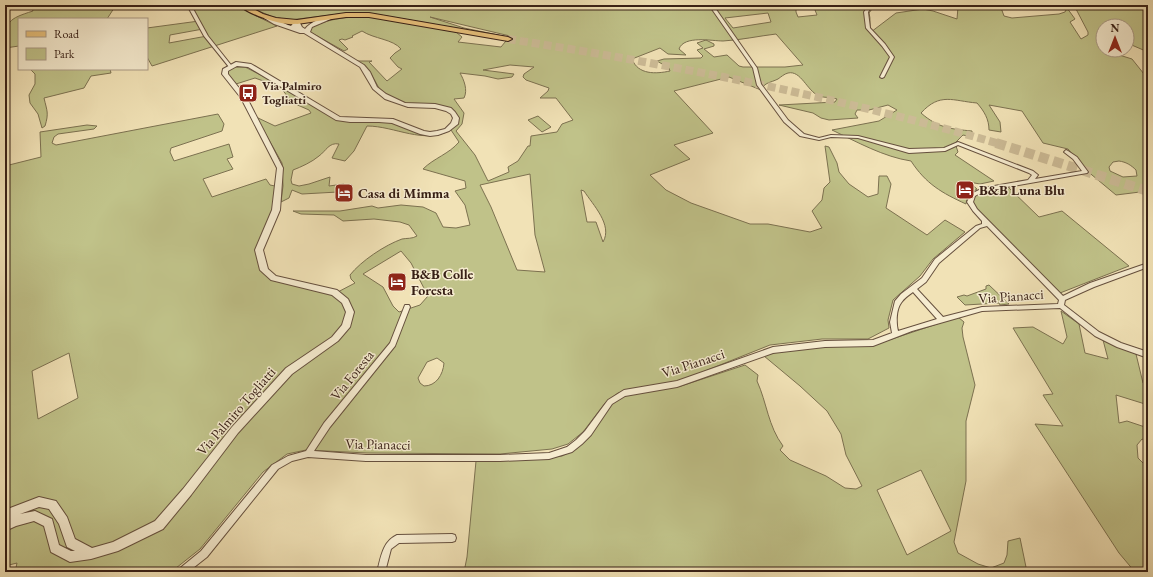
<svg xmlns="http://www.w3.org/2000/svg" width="1153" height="577" font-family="'EB Garamond',serif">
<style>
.green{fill:#c0c289;stroke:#7c7150;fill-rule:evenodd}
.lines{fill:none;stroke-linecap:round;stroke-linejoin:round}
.trunk-tunnel-far1{stroke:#ccbb96;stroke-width:8;stroke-dasharray:8 4;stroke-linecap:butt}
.trunk-tunnel{stroke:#ccbb96;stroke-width:10;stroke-dasharray:10 5;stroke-linecap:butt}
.minor-casing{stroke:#66503e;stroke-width:2}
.tertiary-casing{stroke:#66503e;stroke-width:2}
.primary-casing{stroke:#382016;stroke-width:2}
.trunk-casing{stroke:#382016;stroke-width:2}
.minor{fill:#f6ecd0;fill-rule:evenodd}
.tertiary{fill:#f6ecd0;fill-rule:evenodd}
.primary{fill:#e8c17b;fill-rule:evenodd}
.trunk{fill:#e8c17b;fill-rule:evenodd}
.labels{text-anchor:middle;stroke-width:3;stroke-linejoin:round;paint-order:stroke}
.far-poi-label{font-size:12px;font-weight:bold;fill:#382016;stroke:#f6ecd0;text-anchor:start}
.poi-label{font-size:14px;font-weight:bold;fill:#382016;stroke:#f6ecd0;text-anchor:start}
.street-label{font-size:14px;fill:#382016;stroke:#f6ecd0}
</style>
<rect width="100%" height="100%" fill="#f1e2b6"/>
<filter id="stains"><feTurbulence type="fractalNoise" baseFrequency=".005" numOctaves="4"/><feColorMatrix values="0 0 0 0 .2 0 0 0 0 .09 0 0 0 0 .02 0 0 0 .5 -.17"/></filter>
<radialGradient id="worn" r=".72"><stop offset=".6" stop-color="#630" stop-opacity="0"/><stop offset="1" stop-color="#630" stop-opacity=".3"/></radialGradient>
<g class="green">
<path d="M 31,5 L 116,5 L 107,19 L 19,19 L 19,46 L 5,48 C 5,21 8,19 33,11 Z"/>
<path d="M 190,5 L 238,5 L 246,11 L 277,26 L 152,66 L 147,57 L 147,28 L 199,21 ZM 203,29 L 207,36 L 169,43 L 170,35 Z"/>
<path d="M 254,5 L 796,5 L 796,12 L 798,17 L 817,15 L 813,5 L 875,5 L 869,13 C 871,19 869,25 871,32 L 896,13 L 923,9 L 933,11 L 957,19 L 958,7 L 956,5 L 1000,5 L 1004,16 L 1012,18 L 1059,14 L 1065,12 L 1067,8 L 1075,19 L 1070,22 L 1081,39 L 1088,35 L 1088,32 L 1076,9 L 1086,5 L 1148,5 L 1148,52 L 1127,43 L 1127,26 L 1103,26 L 1103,47 L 1100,49 L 1132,59 L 1148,79 L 1148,191 L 1116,195 L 1086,170 L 1068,149 L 1043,143 L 1022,111 L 989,105 L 1000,122 L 1001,132 L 989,130 C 989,119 984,111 977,103 C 953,101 940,92 921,113 C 938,128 951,129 972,131 L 972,137 L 963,135 L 955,143 L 958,152 L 955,155 L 994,181 L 980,184 L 969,182 L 977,189 C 970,193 967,195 966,204 C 942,193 926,184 911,161 C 884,157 857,142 832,130 L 879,121 L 897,110 L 888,105 L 869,110 L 857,110 L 855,114 L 858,118 L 829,120 L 821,118 L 813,113 L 779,105 L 835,102 L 837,99 C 832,97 824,98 819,96 C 807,91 801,70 788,73 C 784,74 781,77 778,79 C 770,83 765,82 761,90 L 729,77 L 674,91 L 713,133 L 674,145 L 690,159 L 650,175 L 666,190 L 691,203 L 750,224 L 768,224 L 810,232 L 822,228 L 812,211 L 822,200 L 824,188 L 830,182 L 825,146 L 829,147 L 837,163 L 839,172 L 849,184 L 868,197 L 878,194 L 879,176 L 887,176 L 891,184 L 886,208 L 927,235 L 945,220 L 965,232 L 933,259 L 920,276 L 893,300 L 888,320 L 889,328 L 868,339 L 822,339 L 770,345 L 675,383 L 618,393 L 605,403 L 583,432 L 568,444 L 552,449 L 500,454 L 367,453 L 306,450 L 287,454 L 263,472 L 200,549 L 171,572 L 15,572 L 17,563 L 5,566 L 5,166 L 41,157 L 40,132 L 87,125 L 97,126 L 94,129 L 58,134 L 54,137 L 52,143 L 56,145 L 218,114 L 224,124 L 222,131 L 171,148 L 170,152 L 174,161 L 229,144 L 233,157 L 227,159 L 233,169 L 203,179 L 212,197 L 266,179 L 270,185 L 275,186 L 274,210 L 258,250 L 273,279 L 334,294 L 355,283 L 351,279 L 350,275 C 361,261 385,245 402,239 C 407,238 412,239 417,236 L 409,225 L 400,222 L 374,219 L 343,221 L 334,215 L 301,214 L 293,211 L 340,211 L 372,206 L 378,208 L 401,205 L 423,207 L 436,213 L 443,227 L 456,228 L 470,225 L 465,205 L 455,191 L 466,188 L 465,181 L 423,169 C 434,158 449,154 459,142 L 451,130 C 424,145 395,126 367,126 L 354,151 L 345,161 L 332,158 L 339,144 C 329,142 326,151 319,156 C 312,162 301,167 293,170 L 291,180 L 292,184 L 299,186 L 309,184 L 330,177 L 329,186 L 344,184 L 338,192 L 302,194 L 292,190 L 289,198 L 281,202 L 283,186 L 282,163 L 256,117 L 275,126 L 311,113 L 309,110 L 293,103 L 280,87 L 255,78 L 236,84 L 228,74 L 228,70 L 235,67 L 245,67 L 281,85 L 337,120 L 385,121 L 395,123 L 417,132 L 441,133 L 451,130 L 457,122 L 458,116 L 450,108 L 442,106 L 406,103 L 388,96 L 379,88 L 370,72 L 356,61 L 372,61 L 369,62 L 387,81 L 402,69 L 398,67 L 390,58 L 395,53 L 401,49 C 393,39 374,39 362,31 L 352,36 L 353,37 L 345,40 L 342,39 L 339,40 L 348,49 L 344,51 L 310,32 L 310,28 C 353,5 410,24 456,32 L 462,37 L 458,42 L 501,47 L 510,36 L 430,17 L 464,28 L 508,37 L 369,13 L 347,13 L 290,20 L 273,17 L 254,9 L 258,7 ZM 768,13 L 771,22 L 733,28 L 725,18 ZM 776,34 L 803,65 L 785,67 L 743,67 L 739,66 L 727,55 L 714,57 L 704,49 L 714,46 L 714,44 L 706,40 L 697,43 L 703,48 L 697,50 L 703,56 L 701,58 L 664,59 L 657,61 L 669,68 L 670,71 C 656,74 638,75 632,59 L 660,48 L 668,54 L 686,55 L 679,49 C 684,35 712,41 723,41 C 741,40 759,36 776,34 ZM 510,65 L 534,67 L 524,74 L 523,77 L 526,80 L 549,88 L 548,91 L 540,98 L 556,98 L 573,120 L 562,124 L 557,132 L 531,136 L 530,146 L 528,146 L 518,161 L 508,167 L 509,172 L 488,181 L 475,155 L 456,131 L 462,124 L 464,113 L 454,99 L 464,98 C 468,90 464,80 460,73 L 485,76 L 498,79 L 512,77 L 514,74 L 483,70 ZM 1119,161 C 1126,162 1131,165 1136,170 L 1137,176 L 1123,177 L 1110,171 L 1109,167 L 1113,162 ZM 530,174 L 535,235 L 545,272 L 517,270 L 491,207 L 480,185 ZM 581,190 L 584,191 C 593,205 613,225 603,242 L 596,222 L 587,222 ZM 401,251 L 411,263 L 428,296 L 420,305 L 399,312 L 393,306 L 383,287 L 363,274 ZM 69,353 L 78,398 L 38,419 L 32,371 ZM 437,358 L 444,363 C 443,375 436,386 424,386 L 420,383 L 418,378 L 427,362 Z"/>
<path d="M 30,69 L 110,69 L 111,73 L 91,76 L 84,88 L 44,98 C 47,111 49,113 45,126 L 42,128 L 38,114 L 30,103 L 29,95 L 35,84 L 35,74 Z"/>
<polygon points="538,116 551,127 542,132 528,120"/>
<path d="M 1008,187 L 1039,217 L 1062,211 L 1129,266 L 1060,293 L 976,209 C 964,190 995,189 1008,187 Z"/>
<polygon points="989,285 1009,304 1000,305 999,303 965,305 957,297 964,295 967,296 986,289 986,286"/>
<polygon points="1061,311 1079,324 1085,353 1108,359 1103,340 1136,354 1143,383 1148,384 1148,416 1145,404 1116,395 1119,423 1127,421 1148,428 1148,441 1142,439 1137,445 1138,458 1148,468 1148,572 1135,572 1119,553 1035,424 1063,426 1043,395 1053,394 1013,328 1033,327 1063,344 1067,337"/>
<path d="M 958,317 L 964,322 L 962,328 L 963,337 L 975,385 L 966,421 L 966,481 L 954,542 L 958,553 L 978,564 L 991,568 L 1004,563 L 1007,555 L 1008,541 L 1020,538 L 1027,572 L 464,572 L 467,557 L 476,461 L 538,459 L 562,456 L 576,449 L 583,443 L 612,404 L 623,396 L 681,386 L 745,365 L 758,375 L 757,381 C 767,403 768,426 783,446 L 780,450 L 790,460 L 826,476 L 845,488 L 856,489 L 862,486 L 846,455 L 841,434 L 827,411 L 800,386 L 764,356 L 776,352 L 826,346 L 874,345 ZM 921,470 L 951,531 L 907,555 L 877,490 Z"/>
</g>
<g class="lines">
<path class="trunk-tunnel-far1" d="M 508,39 C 674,65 838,97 1000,144"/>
<polyline class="trunk-tunnel" points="996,143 1148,191"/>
<g class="minor-casing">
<g id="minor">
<polygon points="187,5 191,5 208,36 231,65 231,67 229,67 204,36"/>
<path d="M 709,5 L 713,5 L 757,68 L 761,84 L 788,120 L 804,134 L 819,138 L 831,135 L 858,136 L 909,149 L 944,148 L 958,142 L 1033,171 L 1038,175 L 1035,179 L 1082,171 L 1073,159 L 1064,152 L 1066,150 L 1068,151 L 1077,157 L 1088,172 L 1087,173 L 984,191 L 975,196 L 973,202 L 977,209 L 1063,296 L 1090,283 L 1148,263 L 1148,267 L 1094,287 L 1065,300 L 1064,305 L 1099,332 L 1121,343 L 1148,352 L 1148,358 L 1117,347 L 1095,336 L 1060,308 L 982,311 L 912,331 L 873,346 L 825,347 L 773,353 L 677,387 L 625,396 L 612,404 L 591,435 L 582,444 L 572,452 L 549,459 L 500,461 L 366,461 L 308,457 L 292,461 L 278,469 L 207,557 L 188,572 L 178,572 L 179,569 L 201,551 L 272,465 L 288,456 L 306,451 L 324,423 L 390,343 L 405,305 L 409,305 L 410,307 L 395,346 L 330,427 L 314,451 L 366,455 L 500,455 L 549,453 L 567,447 L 576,440 L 585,431 L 608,400 L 624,390 L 677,381 L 773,347 L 825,341 L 873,340 L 892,333 L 890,322 L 895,301 L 901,294 L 922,278 L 935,259 L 976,226 L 982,224 L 982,221 L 973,211 L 967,202 L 971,194 L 983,188 L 1028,180 L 1032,175 L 1029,173 L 958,145 L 945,151 L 909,153 L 858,138 L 831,137 L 819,140 L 800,136 L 784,122 L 757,85 L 753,68 ZM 987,226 L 1059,300 L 1058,304 L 982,307 L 943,317 L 917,289 L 926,282 L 939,263 L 980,228 ZM 913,292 L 937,319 L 898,331 C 896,323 896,310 901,303 C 904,298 909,295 913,292 Z"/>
<polygon points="869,5 873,5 868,12 870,28 885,44 894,57 884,77 882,78 880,77 890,57 882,46 866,28 864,12"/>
<path d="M 452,534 L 455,535 L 456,538 L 455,541 L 452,542 L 399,543 L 391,549 L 385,572 L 377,572 C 381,558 382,542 397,535 Z"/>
</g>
</g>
<g class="tertiary-casing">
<path id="tertiary" d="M 264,16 C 269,16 284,24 291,26 L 295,21 L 299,21 L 302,27 L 305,29 C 310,22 325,16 333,16 L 333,18 L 312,27 L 310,32 L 364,65 L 370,72 L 377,87 L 386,94 L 405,103 L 435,104 L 451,108 L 455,112 L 459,118 L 458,124 L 449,131 L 438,135 L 430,136 L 420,134 L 392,123 L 379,122 L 350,122 L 336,120 L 248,67 L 237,66 L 228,71 L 228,74 L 247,98 L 283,168 L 280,210 L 263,250 L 268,269 L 276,276 L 337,290 L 348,299 L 354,312 L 350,327 L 338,341 L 292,374 L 238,433 L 191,495 L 163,529 L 118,551 L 91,559 L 70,562 L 51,552 L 44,526 L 34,521 L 16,526 L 5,531 L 5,510 L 39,497 L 56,501 L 67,517 L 75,539 L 92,548 L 113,542 L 155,521 L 183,489 L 232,427 L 286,368 L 332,337 L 342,325 L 346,312 L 342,303 L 332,295 L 271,280 L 260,270 L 255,250 L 272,210 L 277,168 L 241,98 L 222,74 L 223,69 L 236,62 L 251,64 L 340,117 L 393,119 L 424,131 L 430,132 L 437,131 L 445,129 L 451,123 L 453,118 L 451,114 L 446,111 L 435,108 L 408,107 L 385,99 L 373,89 L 360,67 L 304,33 L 300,33 L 274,24 L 264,18 ZM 39,507 L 49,509 L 59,524 L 67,547 L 75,551 L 71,551 L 59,545 L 52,519 L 35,511 L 20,514 Z"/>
</g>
<g class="primary-casing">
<path id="primary" d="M 239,5 L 246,5 L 263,14 L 276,18 L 297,20 L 300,22 C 289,30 248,14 239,5 Z"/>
</g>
<g class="trunk-casing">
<polygon id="trunk" points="346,13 369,13 508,37 512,39 508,41 369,17 346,17 297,24 293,22 297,20"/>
</g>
<use href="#minor" class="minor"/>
<use href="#tertiary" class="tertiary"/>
<use href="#primary" class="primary"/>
<use href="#trunk" class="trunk"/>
</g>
<defs>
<g id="bus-square" transform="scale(1)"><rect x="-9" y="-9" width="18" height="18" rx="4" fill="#8f2418" stroke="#f6ecd0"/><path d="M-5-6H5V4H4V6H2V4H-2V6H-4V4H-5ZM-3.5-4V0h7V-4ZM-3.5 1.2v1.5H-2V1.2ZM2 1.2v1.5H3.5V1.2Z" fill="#fff"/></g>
<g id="hotel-square" transform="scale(1)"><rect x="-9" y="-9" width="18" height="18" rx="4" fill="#8f2418" stroke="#f6ecd0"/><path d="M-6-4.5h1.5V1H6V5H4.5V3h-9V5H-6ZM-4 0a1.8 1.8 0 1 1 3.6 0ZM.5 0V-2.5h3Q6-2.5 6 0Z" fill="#fff"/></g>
</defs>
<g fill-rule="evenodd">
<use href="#bus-square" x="248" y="93"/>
<use href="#hotel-square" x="965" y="190"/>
<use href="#hotel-square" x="344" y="193"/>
<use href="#hotel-square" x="397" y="282"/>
</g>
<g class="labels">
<g class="far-poi-label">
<text x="262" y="90">Via Palmiro<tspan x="262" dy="14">Togliatti</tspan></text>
</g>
<g class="poi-label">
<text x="979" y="195">B&amp;B Luna Blu</text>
<text x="358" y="198">Casa di Mimma</text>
<text x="411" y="279">B&amp;B Colle<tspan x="411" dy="16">Foresta</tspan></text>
</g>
<g class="street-label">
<text transform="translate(1011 296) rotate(-4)" y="5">Via Pianacci</text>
<text transform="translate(693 363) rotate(-18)" y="5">Via Pianacci</text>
<text transform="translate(352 375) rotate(-51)" y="5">Via Foresta</text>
<text transform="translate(236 411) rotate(-49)" y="5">Via Palmiro Togliatti</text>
<text transform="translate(378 444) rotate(1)" y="5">Via Pianacci</text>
</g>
</g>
<rect width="1153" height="577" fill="none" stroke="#f1e2b6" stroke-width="20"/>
<rect x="6" y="6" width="1141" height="565" fill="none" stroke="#382016" stroke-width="2"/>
<rect x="10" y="10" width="1133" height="557" fill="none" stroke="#382016"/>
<rect x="18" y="18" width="130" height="52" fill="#f6ecd0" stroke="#aa9a86"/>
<rect x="26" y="31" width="20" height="6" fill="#e8c17b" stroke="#aa9a86"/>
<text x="54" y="38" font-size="12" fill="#382016">Road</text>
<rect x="26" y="48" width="20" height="12" fill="#c0c289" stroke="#aa9a86"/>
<text x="54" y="58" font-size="12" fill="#382016">Park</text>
<g transform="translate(1115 38)"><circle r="19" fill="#f6ecd0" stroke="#aa9a86"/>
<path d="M0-3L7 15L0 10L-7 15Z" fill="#8f2418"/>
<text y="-6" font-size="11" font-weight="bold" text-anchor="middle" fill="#382016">N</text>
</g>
<rect width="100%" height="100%" filter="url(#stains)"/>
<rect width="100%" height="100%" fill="url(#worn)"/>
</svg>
